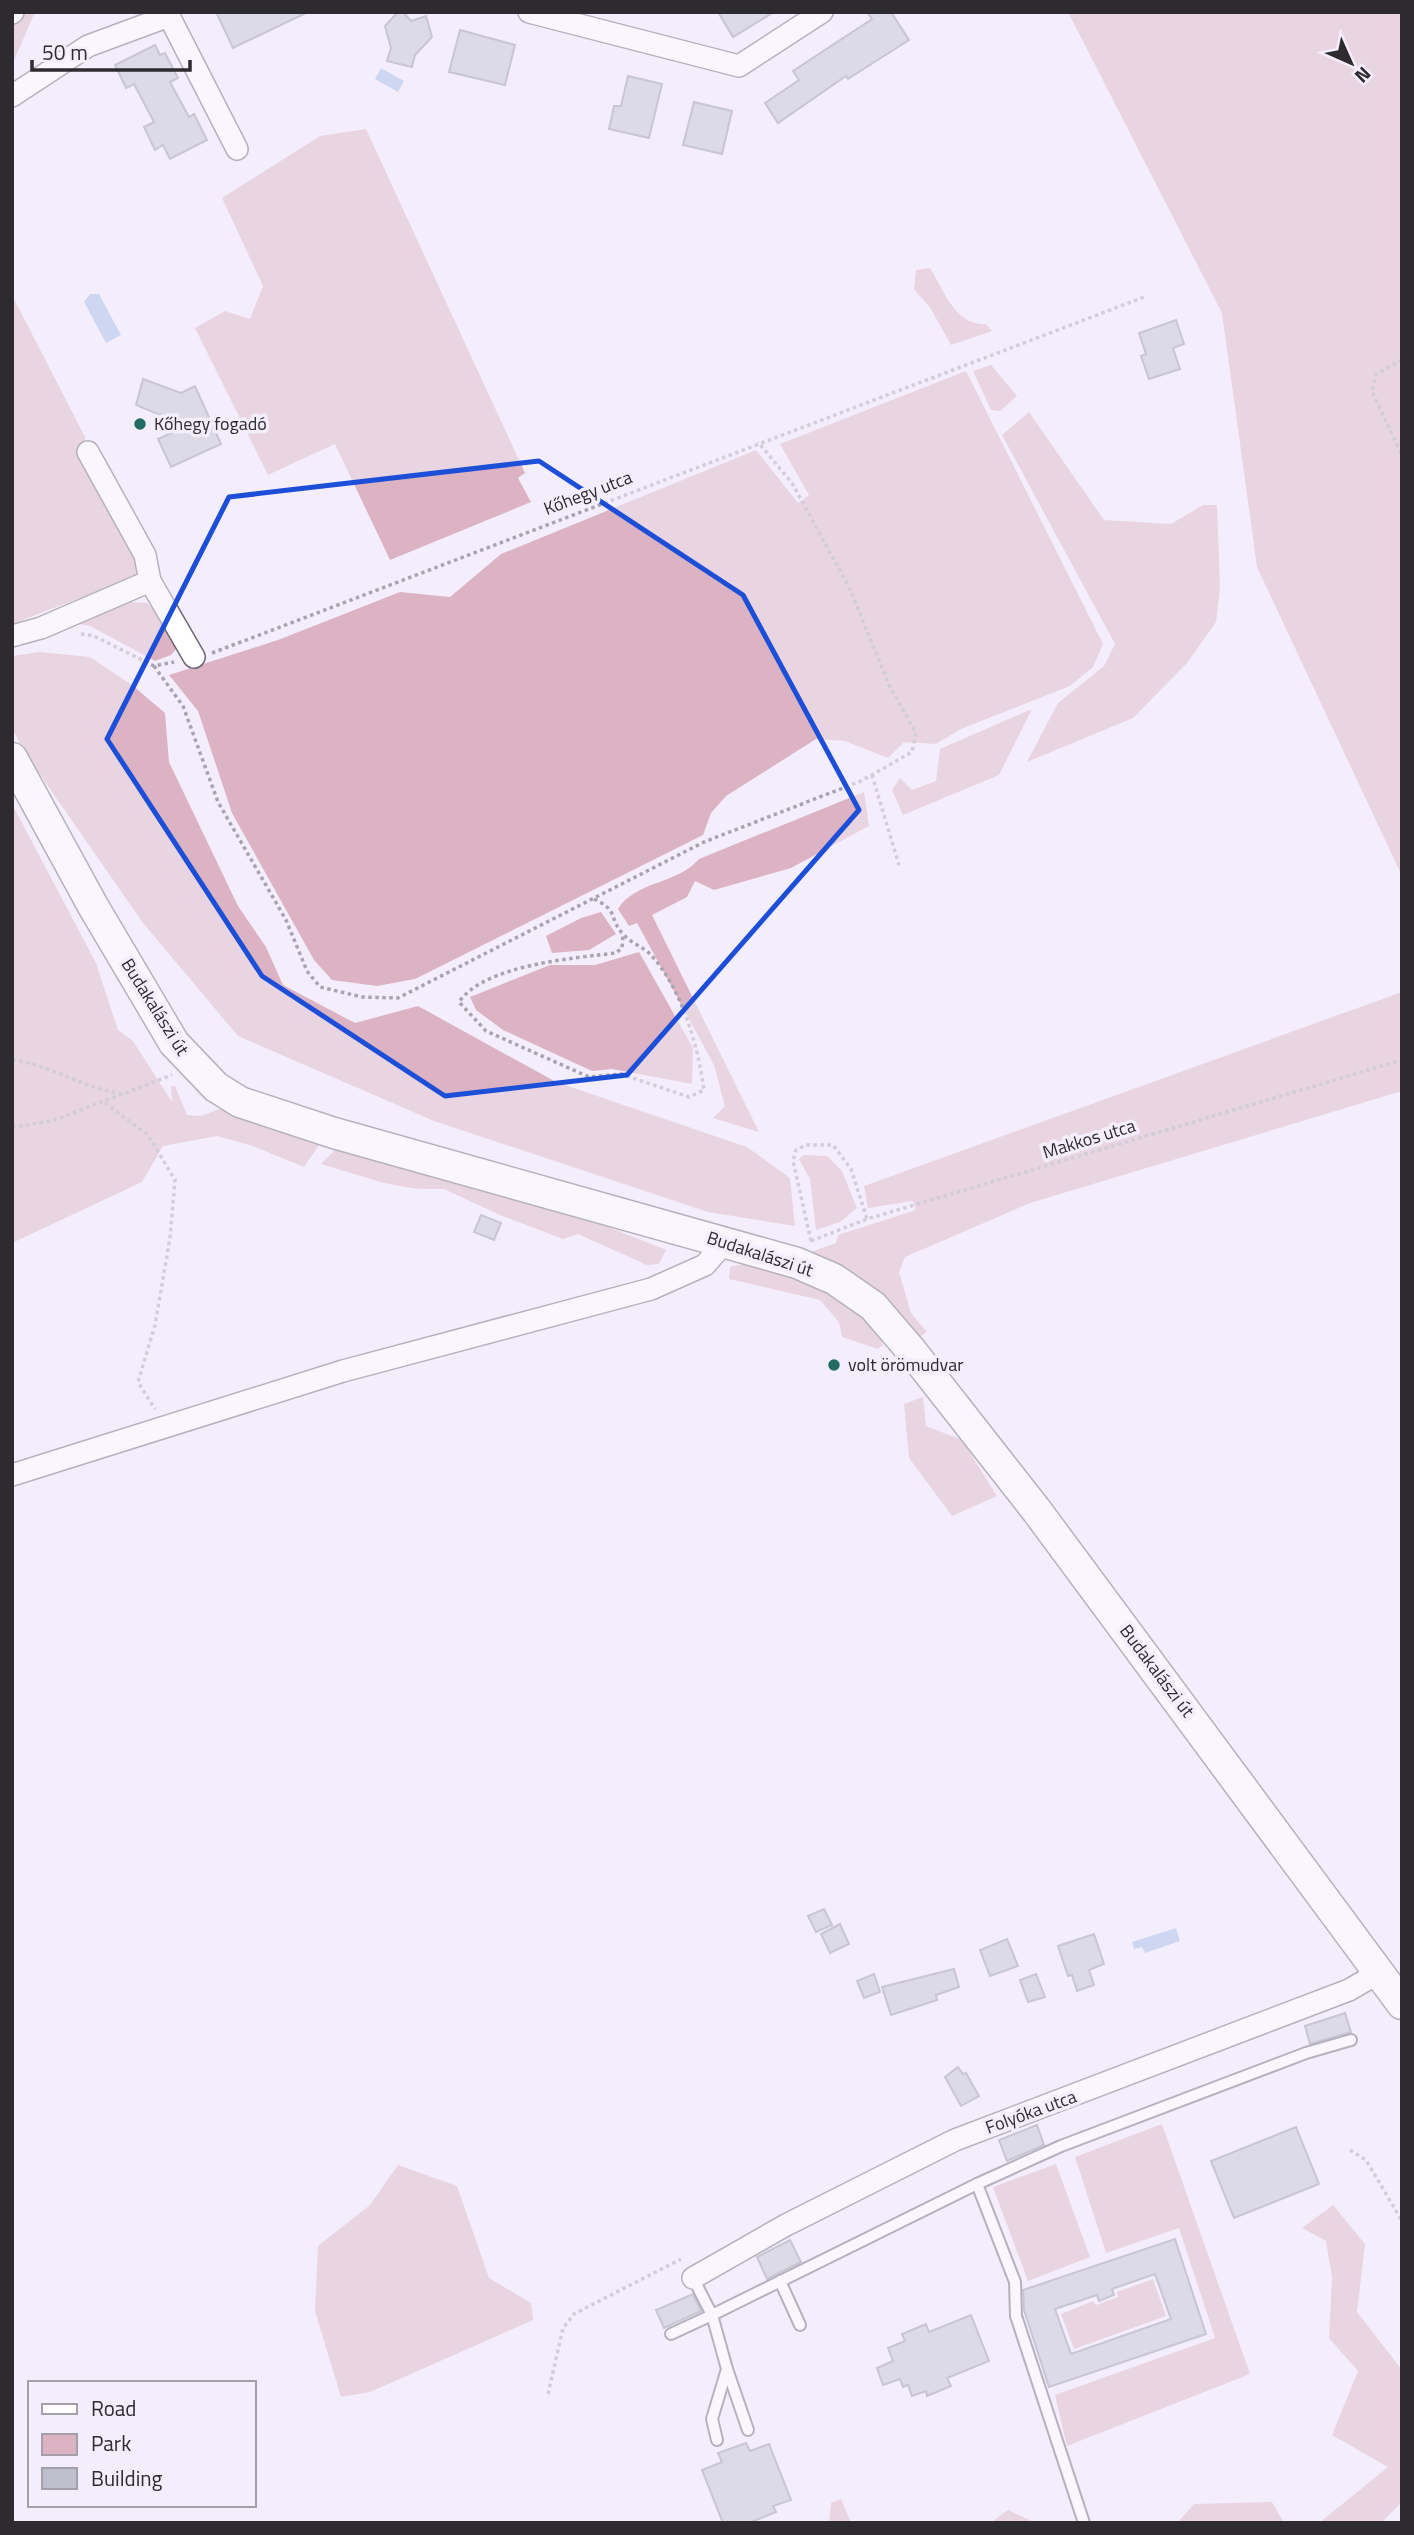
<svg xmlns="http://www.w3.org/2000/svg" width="1414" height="2535" font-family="'Titillium Web',sans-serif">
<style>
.green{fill:#dcb3c3}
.water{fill:#9dbae4}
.building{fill:#bec0ce;stroke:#9294a2;stroke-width:2;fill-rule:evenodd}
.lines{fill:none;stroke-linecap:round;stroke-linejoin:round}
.service-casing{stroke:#6c6773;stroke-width:14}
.minor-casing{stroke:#6c6773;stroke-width:24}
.secondary-casing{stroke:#6c6773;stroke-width:33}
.path{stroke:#a8a4af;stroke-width:3.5;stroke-dasharray:3.5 3.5;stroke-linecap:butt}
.service{stroke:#fff;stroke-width:10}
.minor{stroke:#fff;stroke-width:21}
.secondary{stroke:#fff;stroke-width:30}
.marked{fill:none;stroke:#1d4ed8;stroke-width:5;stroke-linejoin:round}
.poi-dot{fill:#236c66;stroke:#f4eefc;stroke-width:2.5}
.labels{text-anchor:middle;stroke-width:7;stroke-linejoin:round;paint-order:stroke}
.poi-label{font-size:18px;fill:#2d2b30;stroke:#f4eefc;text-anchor:start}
.street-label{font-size:18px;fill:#2d2b30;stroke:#f4eefc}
</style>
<rect width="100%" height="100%" fill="#f4eefc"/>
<g class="green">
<polygon points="12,12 35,12 12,65"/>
<polygon points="1068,12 1402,12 1402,876 1257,567 1222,313"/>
<polygon points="366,129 525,473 518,478 531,502 390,560 335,444 268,475 195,328 225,311 250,319 263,286 222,198 320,136"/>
<path d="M 930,268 C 944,290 955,326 986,324 L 992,331 L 951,345 L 931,309 L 914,289 L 916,270 Z"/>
<polygon points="12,295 85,437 83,456 142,566 137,576 12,624"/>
<polygon points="991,365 1017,396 1000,411 991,410 973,371"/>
<polygon points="966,371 1103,644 1093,667 1070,686 961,729 936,744 904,742 888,758 845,741 816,739 726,796 711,813 703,835 415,979 377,986 332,980 314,960 232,813 198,711 169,675 278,640 400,592 450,597 501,554 756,450 798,503 809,495 780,444"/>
<polygon points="1029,412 1104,520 1171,524 1203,505 1217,505 1220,587 1216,622 1187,663 1133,718 1027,762 1058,703 1104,666 1115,644 1002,435"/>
<polygon points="121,601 147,603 161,617 178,647 171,655 155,661 90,626 70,622"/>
<polygon points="40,652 90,657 132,685 165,713 169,762 238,906 266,947 283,985 355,1023 418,1006 556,1082 747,1147 790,1178 795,1226 708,1212 434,1121 238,1036 143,923 25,753 12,728 12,656"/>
<polygon points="1032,709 999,775 903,815 892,790 900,778 912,790 936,781 940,749"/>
<path d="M 864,792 L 869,826 L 791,868 L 714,890 L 695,881 L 687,897 L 652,915 L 759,1132 L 713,1118 L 725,1106 L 714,1065 L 637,923 L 629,926 L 618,909 C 635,881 678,884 699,859 Z"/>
<polygon points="12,804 96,963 118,1030 133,1041 172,1102 171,1087 175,1086 187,1115 201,1116 222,1108 323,1139 304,1167 253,1146 217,1136 163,1146 142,1182 12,1243"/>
<polygon points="601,912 616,934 589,950 552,953 546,936 581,918"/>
<polygon points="639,952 693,1048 692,1084 612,1069 592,1071 503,1030 476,1010 470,997 550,965 595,965"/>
<polygon points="1402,992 1402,1091 1030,1203 905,1257 899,1272 911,1313 927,1332 916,1339 813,1256 813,1251 836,1243 838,1235 916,1210 913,1201 868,1208 864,1186"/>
<polygon points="338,1147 581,1216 666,1250 659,1264 647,1265 578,1234 563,1239 500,1215 444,1189 417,1189 384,1183 321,1164"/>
<polygon points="804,1155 827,1156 842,1171 857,1208 840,1222 816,1230 810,1179 799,1159"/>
<path d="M 757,1261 C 794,1277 870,1304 883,1345 L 878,1349 L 842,1337 L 839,1322 L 820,1300 L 729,1279 L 730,1267 Z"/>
<polygon points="923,1397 926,1426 962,1440 997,1496 952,1516 909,1458 904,1404"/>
<polygon points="1162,2124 1250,2374 1067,2446 1055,2395 1215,2338 1179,2228 1106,2253 1075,2157"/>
<polygon points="1056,2164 1090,2257 1028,2281 993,2187"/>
<polygon points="398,2165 457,2186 489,2278 531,2303 533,2320 370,2392 341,2397 315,2311 318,2246 370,2205"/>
<polygon points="1333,2205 1365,2244 1357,2312 1402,2370 1402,2502 1381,2523 1319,2523 1388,2467 1332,2435 1358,2371 1329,2338 1332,2277 1326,2241 1302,2228"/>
<polygon points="1153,2279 1166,2316 1074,2349 1061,2314 1093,2301 1096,2305 1118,2297 1117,2292"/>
<polygon points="841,2499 851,2523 829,2523 831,2503"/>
<polygon points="1272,2502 1284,2523 1177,2523 1194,2504"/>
<polygon points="1008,2510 1036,2523 990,2523"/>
</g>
<g class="water">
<polygon points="381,68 404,81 398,92 375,79"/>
<polygon points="90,294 99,294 121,335 106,343 84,302"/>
<polygon points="1176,1928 1180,1941 1145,1953 1142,1947 1134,1949 1132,1942"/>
</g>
<g class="building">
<polygon points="216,12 308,12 233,48"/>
<polygon points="398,12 403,12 411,21 426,16 432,37 415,55 412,67 387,61 391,48 385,26"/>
<polygon points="718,12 774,12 733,37"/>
<polygon points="867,12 891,12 909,40 848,79 846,76 778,123 765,103 799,80 793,71 872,19"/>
<polygon points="460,30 515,45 505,85 449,72"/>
<polygon points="155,45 160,55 165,53 178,78 170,82 189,117 194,114 207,140 170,159 163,145 155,150 144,127 154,122 134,84 126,88 115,65"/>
<polygon points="628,76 662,84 649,138 609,129 614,106 621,106"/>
<polygon points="694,102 732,111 722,154 683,145"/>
<polygon points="1176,320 1184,344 1173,348 1180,369 1149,379 1141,356 1146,354 1139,333"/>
<polygon points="143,379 181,393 195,386 221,444 171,467 158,439 187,426 136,405"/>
<polygon points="481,1215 501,1223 494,1240 474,1232"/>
<polygon points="824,1909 832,1925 816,1932 808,1916"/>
<polygon points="840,1924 849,1944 830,1953 821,1934"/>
<polygon points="1094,1934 1104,1964 1089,1970 1094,1985 1077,1991 1072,1975 1068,1976 1058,1946"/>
<polygon points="1007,1939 1018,1966 990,1976 980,1950"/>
<polygon points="954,1969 959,1987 936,1995 937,2000 891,2015 882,1987"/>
<polygon points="874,1974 880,1992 864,1998 857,1981"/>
<polygon points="1036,1974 1045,1997 1028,2002 1020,1980"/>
<polygon points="1345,2013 1351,2032 1310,2044 1305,2026"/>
<polygon points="958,2067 963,2074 966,2073 979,2096 961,2106 945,2077"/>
<polygon points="1037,2125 1044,2145 1007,2161 999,2140"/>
<polygon points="1296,2127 1319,2184 1234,2218 1211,2161"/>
<path d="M 1175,2239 L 1206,2334 L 1049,2387 L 1024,2310 L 1023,2290 ZM 1155,2274 L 1171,2319 L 1071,2354 L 1055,2309 L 1097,2295 L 1099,2301 L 1114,2295 L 1112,2289 Z"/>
<polygon points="790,2240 801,2262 767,2279 757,2257"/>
<polygon points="693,2294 701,2311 664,2328 656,2310"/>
<polygon points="971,2315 989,2361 947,2378 951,2386 927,2396 926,2391 912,2396 908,2385 903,2387 900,2379 883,2385 877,2368 893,2361 888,2348 905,2341 902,2334 926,2324 929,2332"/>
<polygon points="746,2443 750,2451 769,2444 791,2500 773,2506 776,2512 749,2523 723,2523 702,2470 722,2462 718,2453"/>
</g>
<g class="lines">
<g class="service-casing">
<g id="service">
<polyline points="977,2184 1015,2282 1016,2316 1084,2523"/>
<polyline points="693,2278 712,2315 977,2184 1061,2146 1306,2053 1351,2040"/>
<polyline points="780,2281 800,2325"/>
<polyline points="671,2334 712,2315 727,2369 712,2419 717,2440"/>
<polyline points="727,2369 748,2430"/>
</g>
</g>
<g class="minor-casing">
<g id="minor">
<polyline points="529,12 739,66 822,12"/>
<polyline points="12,13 13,12"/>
<polyline points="169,16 237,149"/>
<polyline points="12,96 88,46 169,16 170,12"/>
<polyline points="150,581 194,657"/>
<polyline points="12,636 41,628 150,581 145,555 88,452"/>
<polyline points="12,1475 343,1371 651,1289 705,1265 725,1242"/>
<polyline points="693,2278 786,2225 955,2140 1349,1990 1380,1972"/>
</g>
</g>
<g class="secondary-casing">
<polyline id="secondary" points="12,758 93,906 174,1043 216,1087 240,1102 334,1133 797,1263 834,1279 873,1306 910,1349 1037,1511 1402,2004"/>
</g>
<g class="path">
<polyline points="1402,360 1376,374 1372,392 1402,455"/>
<polyline points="81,634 94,636 154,666 174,662"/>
<polyline points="212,653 1144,297"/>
<polyline points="154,666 183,706 218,802 286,920 307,971 320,987 362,997 398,998 704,842 861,781 912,752 916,733 890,687 849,587 792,483 758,442"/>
<polyline points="872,775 899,865"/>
<path d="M 594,899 C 620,911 608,919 624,935 C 631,943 643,947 650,954 C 682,988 698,1046 704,1090 L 689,1097 L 621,1074 L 589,1077 L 486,1031 L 459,1002 C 484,965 574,958 616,953 L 622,948 L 623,934"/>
<path d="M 12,1060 C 53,1065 85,1090 125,1094"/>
<polyline points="105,1103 148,1135 175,1180 170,1238 155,1325 138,1382 155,1409"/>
<polyline points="12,1127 52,1121 172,1075"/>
<polyline points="811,1241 867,1219 1402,1060"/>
<polyline points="811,1241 793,1161 796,1150 806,1145 833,1145 851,1169 867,1219"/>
<polyline points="1350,2150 1366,2160 1402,2221"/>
<polyline points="548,2394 563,2328 574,2314 681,2259"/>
</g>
<use href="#service" class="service"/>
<use href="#minor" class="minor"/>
<use href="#secondary" class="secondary"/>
</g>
<path d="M0 0H1414V2535H0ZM 539,461 L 743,595 L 859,810 L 627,1075 L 445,1096 L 262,976 L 107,739 L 229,497 Z" fill="#f4eefc" fill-opacity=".55" fill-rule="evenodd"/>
<path class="marked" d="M 539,461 L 743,595 L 859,810 L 627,1075 L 445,1096 L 262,976 L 107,739 L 229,497 Z"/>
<g class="poi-dot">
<circle cx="140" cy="424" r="7"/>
<circle cx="834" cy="1365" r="7"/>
</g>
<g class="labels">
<g class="poi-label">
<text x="154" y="430">Kőhegy fogadó</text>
<text x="848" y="1371">volt örömudvar</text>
</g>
<g class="street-label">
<text transform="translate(588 493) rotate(-21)" y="6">Kőhegy utca</text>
<text transform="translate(155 1007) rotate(58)" y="6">Budakalászi út</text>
<text transform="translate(1089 1139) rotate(-17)" y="6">Makkos utca</text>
<text transform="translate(760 1254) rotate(18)" y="6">Budakalászi út</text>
<text transform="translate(1157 1671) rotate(53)" y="6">Budakalászi út</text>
<text transform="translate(1031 2112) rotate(-20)" y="6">Folyóka utca</text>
</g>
</g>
<rect width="1414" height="2535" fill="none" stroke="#2d2b30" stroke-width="28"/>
<rect x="28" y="2381" width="228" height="126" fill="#f4eefc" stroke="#a4a0aa" stroke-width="2"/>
<rect x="42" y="2404" width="35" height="10" fill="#ffffff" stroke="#a4a0aa" stroke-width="2"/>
<text x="91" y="2416" font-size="21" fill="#2d2b30">Road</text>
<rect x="42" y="2434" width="35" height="21" fill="#dcb3c3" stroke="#a4a0aa" stroke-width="2"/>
<text x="91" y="2451" font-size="21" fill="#2d2b30">Park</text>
<rect x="42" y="2468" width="35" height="21" fill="#bec0ce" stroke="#a4a0aa" stroke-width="2"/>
<text x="91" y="2486" font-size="21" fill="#2d2b30">Building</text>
<g transform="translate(1351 63) rotate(135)" stroke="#f4eefc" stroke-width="5" paint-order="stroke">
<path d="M0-5L12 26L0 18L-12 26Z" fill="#2d2b30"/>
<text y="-10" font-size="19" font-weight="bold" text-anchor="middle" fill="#2d2b30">N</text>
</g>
<path d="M32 60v10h158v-10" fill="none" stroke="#2d2b30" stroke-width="3.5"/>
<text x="42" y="60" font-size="21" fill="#2d2b30" stroke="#f4eefc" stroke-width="5" paint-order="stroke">50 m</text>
</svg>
